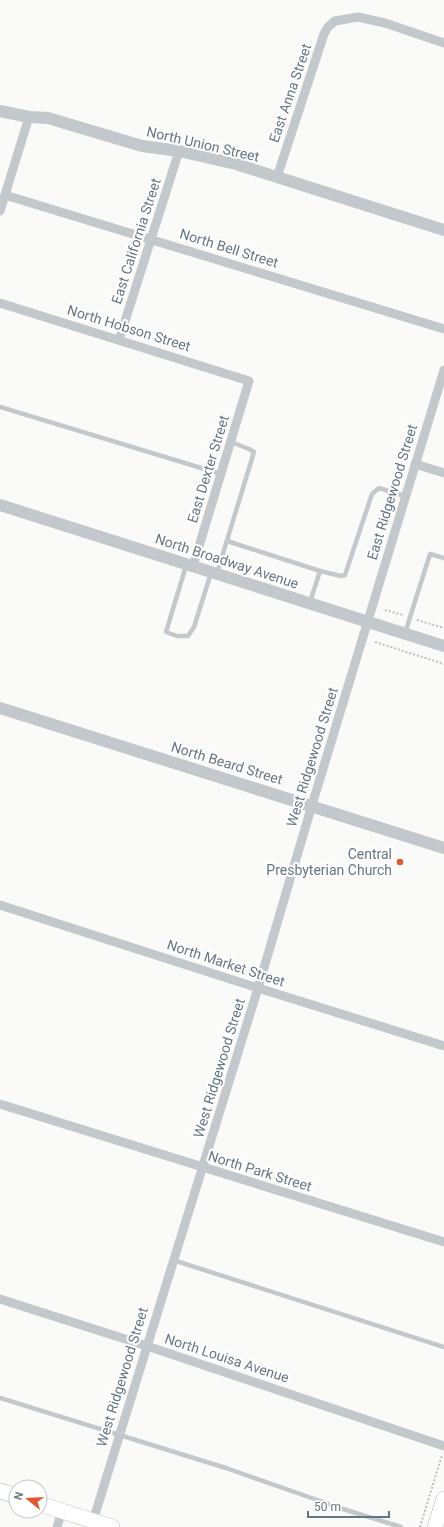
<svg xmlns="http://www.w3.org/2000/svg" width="444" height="1527" font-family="Roboto,sans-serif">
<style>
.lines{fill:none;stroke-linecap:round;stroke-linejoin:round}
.primary-casing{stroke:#b5babe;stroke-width:16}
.path{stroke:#bbbfc2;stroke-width:2;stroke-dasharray:2 2;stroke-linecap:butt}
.service{stroke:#c3c8cc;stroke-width:4.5}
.minor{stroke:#c3c8cc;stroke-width:9}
.tertiary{stroke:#c3c8cc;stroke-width:12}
.primary{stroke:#fff;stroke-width:15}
.poi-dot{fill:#e4572e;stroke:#fff;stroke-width:1.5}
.labels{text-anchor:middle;stroke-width:4;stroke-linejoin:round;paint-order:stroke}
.street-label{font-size:14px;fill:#657683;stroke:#fff}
.poi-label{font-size:14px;fill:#657683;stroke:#fff;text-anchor:end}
</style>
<rect width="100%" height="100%" fill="#fafaf8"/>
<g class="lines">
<g class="primary-casing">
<g id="primary">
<polyline points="0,1491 16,1496"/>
<polyline points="40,1504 112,1527"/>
<polyline points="435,1527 444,1499"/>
</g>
</g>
<g class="path">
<polyline points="385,610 403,615"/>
<polyline points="417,620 444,628"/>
<polyline points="375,642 444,664"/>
<polyline points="420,1527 442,1455"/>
</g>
<g class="service">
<polyline points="0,407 221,474"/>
<polyline points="227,541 320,571 341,576 345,575 372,494 379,488 405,496"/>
<polyline points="186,566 166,632 177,636 188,636 194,627 211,573"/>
<polyline points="217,573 254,452 249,449 231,442"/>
<polyline points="310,602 320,571"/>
<polyline points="405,633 430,554 444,558"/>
<polyline points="173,1260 444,1347"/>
<polyline points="0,1398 226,1468 343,1509 401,1527"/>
</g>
<g class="minor">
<polyline points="277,177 324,34 328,27 335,21 358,17 385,23 444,43"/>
<polyline points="5,195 444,329"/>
<polyline points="0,211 29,117"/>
<polyline points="0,303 249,381 193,566"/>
<polyline points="119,340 179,151"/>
<polyline points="415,464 444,473"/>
<polyline points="0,905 258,988 444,1046"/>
<polyline points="0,1104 444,1242"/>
<polyline points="0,1299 147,1346 444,1446"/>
<polyline points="93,1521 258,988 312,805 444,370"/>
<polyline points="57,1527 62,1511"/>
</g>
<g class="tertiary">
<polyline points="0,111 29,117 48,118 142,146 179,151 236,164 444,230"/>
<polyline points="0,505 444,646"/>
<polyline points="0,708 444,848"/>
</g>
<use href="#primary" class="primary"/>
</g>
<circle class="poi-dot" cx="400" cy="862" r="4"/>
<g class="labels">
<g class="street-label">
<text transform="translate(290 93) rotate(-71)" y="5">East Anna Street</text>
<text transform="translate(203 144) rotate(13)" y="5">North Union Street</text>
<text transform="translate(136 241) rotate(-72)" y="5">East California Street</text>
<text transform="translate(229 248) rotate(17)" y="5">North Bell Street</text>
<text transform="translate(129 328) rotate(17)" y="5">North Hobson Street</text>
<text transform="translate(208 469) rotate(-73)" y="5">East Dexter Street</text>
<text transform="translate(392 492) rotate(-73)" y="5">East Ridgewood Street</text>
<text transform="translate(227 561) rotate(18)" y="5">North Broadway Avenue</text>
<text transform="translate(312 757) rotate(-73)" y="5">West Ridgewood Street</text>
<text transform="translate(227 763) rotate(17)" y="5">North Beard Street</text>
<text transform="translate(226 963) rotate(18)" y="5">North Market Street</text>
<text transform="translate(219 1068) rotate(-73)" y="5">West Ridgewood Street</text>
<text transform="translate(260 1171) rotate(17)" y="5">North Park Street</text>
<text transform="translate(227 1358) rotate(18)" y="5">North Louisa Avenue</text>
<text transform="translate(122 1377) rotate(-73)" y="5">West Ridgewood Street</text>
</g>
<g class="poi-label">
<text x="392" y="859">Central<tspan x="392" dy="16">Presbyterian Church</tspan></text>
</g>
</g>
<g transform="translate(28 1499) rotate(288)"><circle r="19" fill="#ffffff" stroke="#c1c8cd"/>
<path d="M0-3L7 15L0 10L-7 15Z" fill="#e4572e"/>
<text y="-6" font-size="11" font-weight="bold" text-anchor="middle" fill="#657683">N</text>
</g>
<path d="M308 1511v6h81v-6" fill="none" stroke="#657683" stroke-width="2"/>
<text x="314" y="1511" font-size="12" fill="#657683" stroke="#ffffff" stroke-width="3" paint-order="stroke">50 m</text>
</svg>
